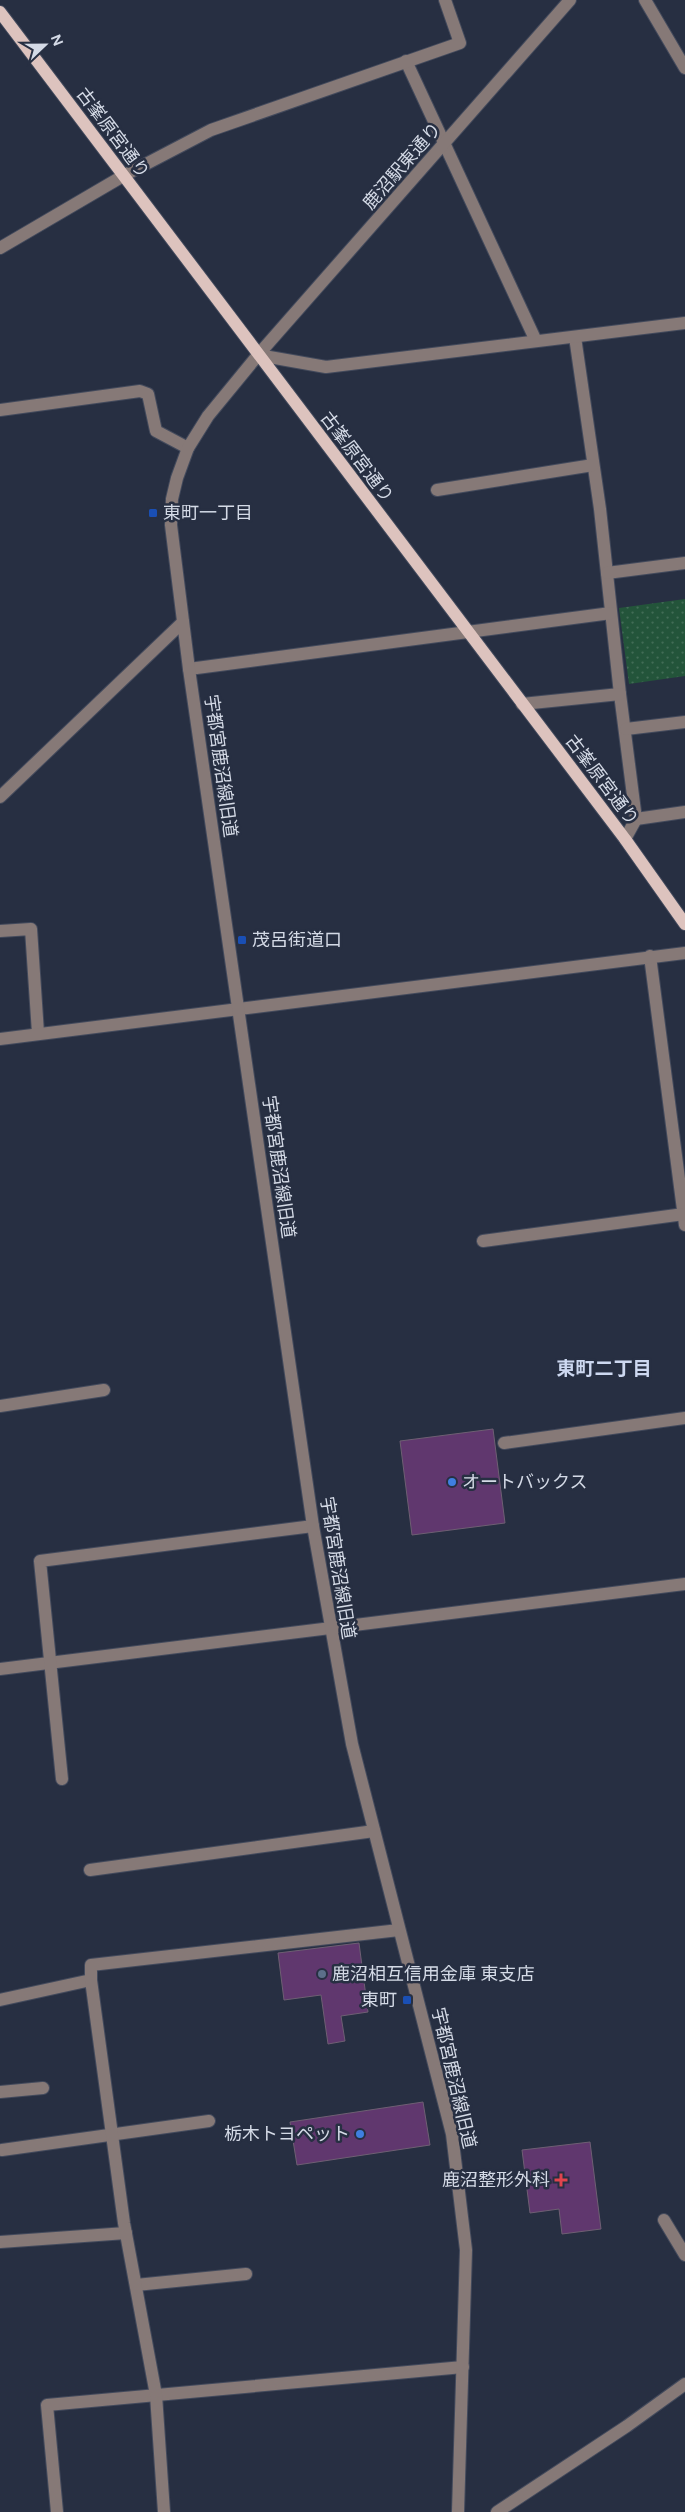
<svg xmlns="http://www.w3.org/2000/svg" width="685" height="2512" font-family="Figtree,'Noto Sans JP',sans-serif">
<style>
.grass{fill:url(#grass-dots)}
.building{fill:#60376e;stroke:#6e5f73}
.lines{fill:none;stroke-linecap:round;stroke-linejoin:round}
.minor-casing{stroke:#434a5c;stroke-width:14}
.major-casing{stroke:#434a5c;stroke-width:14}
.minor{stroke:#867977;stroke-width:12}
.major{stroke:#ddc3be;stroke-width:12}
.transit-dot{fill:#1a4fb4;stroke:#272f42;stroke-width:2}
.shop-dot{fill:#3f7fe0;stroke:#272f42;stroke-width:2}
.service-dot{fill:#5c6f8a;stroke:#272f42;stroke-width:2}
.health-dot{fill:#e0444e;stroke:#272f42;stroke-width:2}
.labels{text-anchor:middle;stroke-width:5;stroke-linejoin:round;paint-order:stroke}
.street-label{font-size:18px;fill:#d4dae6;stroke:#272f42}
.poi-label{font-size:18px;fill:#d4dae6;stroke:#272f42;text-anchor:start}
.neighbourhood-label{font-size:19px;font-weight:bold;fill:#cdd8f0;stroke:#272f42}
</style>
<defs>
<pattern id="grass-dots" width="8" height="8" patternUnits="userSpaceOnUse" patternTransform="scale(1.25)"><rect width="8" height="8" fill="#23543a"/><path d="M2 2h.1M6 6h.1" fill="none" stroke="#426c56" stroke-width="1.8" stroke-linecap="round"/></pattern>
</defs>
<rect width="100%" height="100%" fill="#272f42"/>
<polygon class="grass" points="685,599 685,676 629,684 619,608"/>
<g class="building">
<polygon points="493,1429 505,1523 412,1535 400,1441"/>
<polygon points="359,1943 368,2012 341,2016 345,2041 328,2044 321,1995 284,2000 278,1953"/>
<polygon points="423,2102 430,2145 297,2165 290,2122"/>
<polygon points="590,2142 601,2229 562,2234 559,2209 530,2213 522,2150"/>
</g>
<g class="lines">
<g class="minor-casing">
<g id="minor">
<polyline points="645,0 685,68"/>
<polyline points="406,61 536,341"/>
<polyline points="0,248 123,176 211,130 460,43 445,0"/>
<polyline points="575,337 600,509 620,694 636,819 625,839"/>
<polyline points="258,355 326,367 685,323"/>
<polyline points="0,410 140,391 148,394 156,431 188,448"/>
<polyline points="437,490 593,465"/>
<polyline points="607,573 685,563"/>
<polyline points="189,669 611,613"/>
<polyline points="522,704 620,694"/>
<polyline points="626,729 685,722"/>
<polyline points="0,797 183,622"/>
<polyline points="636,819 685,812"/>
<polyline points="0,931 31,929 38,1033"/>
<polyline points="650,956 685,1225"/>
<polyline points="0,1039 685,953"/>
<polyline points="483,1241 684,1214"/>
<polyline points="0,1406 104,1390"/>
<polyline points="504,1443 685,1418"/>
<polyline points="0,1669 685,1584"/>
<polyline points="62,1779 40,1561 313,1526"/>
<polyline points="90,1870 374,1831"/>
<polyline points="0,2000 91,1980"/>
<polyline points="0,2092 43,2088"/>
<polyline points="2,2150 209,2121"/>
<polyline points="664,2220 685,2255"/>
<polyline points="0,2242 126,2233"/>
<polyline points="136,2285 246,2274"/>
<polyline points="57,2512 47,2405 463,2367"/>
<polyline points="164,2512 156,2395 124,2223 91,1980 91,1965 399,1930"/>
<polyline points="458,2512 466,2250 452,2134 352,1744 313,1526 189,669 171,525 172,499 177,478 188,448 208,416 258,355 570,0"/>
<polyline points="497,2512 627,2426 685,2384"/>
</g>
</g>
<g class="major-casing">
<polyline id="major" points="0,12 625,839 685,924"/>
</g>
<use href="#minor" class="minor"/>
<use href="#major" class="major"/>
</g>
<g class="transit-dot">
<rect x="148" y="508" width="10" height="10" rx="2.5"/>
<rect x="237" y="935" width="10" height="10" rx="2.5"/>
<rect x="402" y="1995" width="10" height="10" rx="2.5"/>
</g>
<g class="shop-dot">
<circle cx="452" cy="1482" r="5"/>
<circle cx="360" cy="2134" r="5"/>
</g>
<circle class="service-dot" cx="322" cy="1974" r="5"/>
<path class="health-dot" d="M558.5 2172.5h5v5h5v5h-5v5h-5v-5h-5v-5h5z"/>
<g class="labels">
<g class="street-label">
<text transform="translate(113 133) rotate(53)" y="6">古峯原宮通り</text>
<text transform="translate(402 166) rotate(-49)" y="6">鹿沼駅東通り</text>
<text transform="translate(357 457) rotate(53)" y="6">古峯原宮通り</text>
<text transform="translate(221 766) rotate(82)" y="6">宇都宮鹿沼線旧道</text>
<text transform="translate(602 780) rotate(53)" y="6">古峯原宮通り</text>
<text transform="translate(279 1167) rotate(82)" y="6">宇都宮鹿沼線旧道</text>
<text transform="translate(338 1568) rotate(81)" y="6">宇都宮鹿沼線旧道</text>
<text transform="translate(454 2078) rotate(77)" y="6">宇都宮鹿沼線旧道</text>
</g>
<g class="poi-label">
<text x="163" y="519">東町一丁目</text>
<text x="252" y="946">茂呂街道口</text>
<text x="462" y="1488">オートバックス</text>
<text x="332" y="1980">鹿沼相互信用金庫 東支店</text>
<text x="397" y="2006" text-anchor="end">東町</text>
<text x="350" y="2140" text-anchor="end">栃木トヨペット</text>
<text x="550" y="2186" text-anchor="end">鹿沼整形外科</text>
</g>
<g class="neighbourhood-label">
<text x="604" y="1375">東町二丁目</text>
</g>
</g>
<g transform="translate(45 45) rotate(68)" stroke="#272f42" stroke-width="4" paint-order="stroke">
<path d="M0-4L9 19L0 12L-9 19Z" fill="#d4dae6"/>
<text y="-8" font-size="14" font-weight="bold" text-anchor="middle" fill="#d4dae6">N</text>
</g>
</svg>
